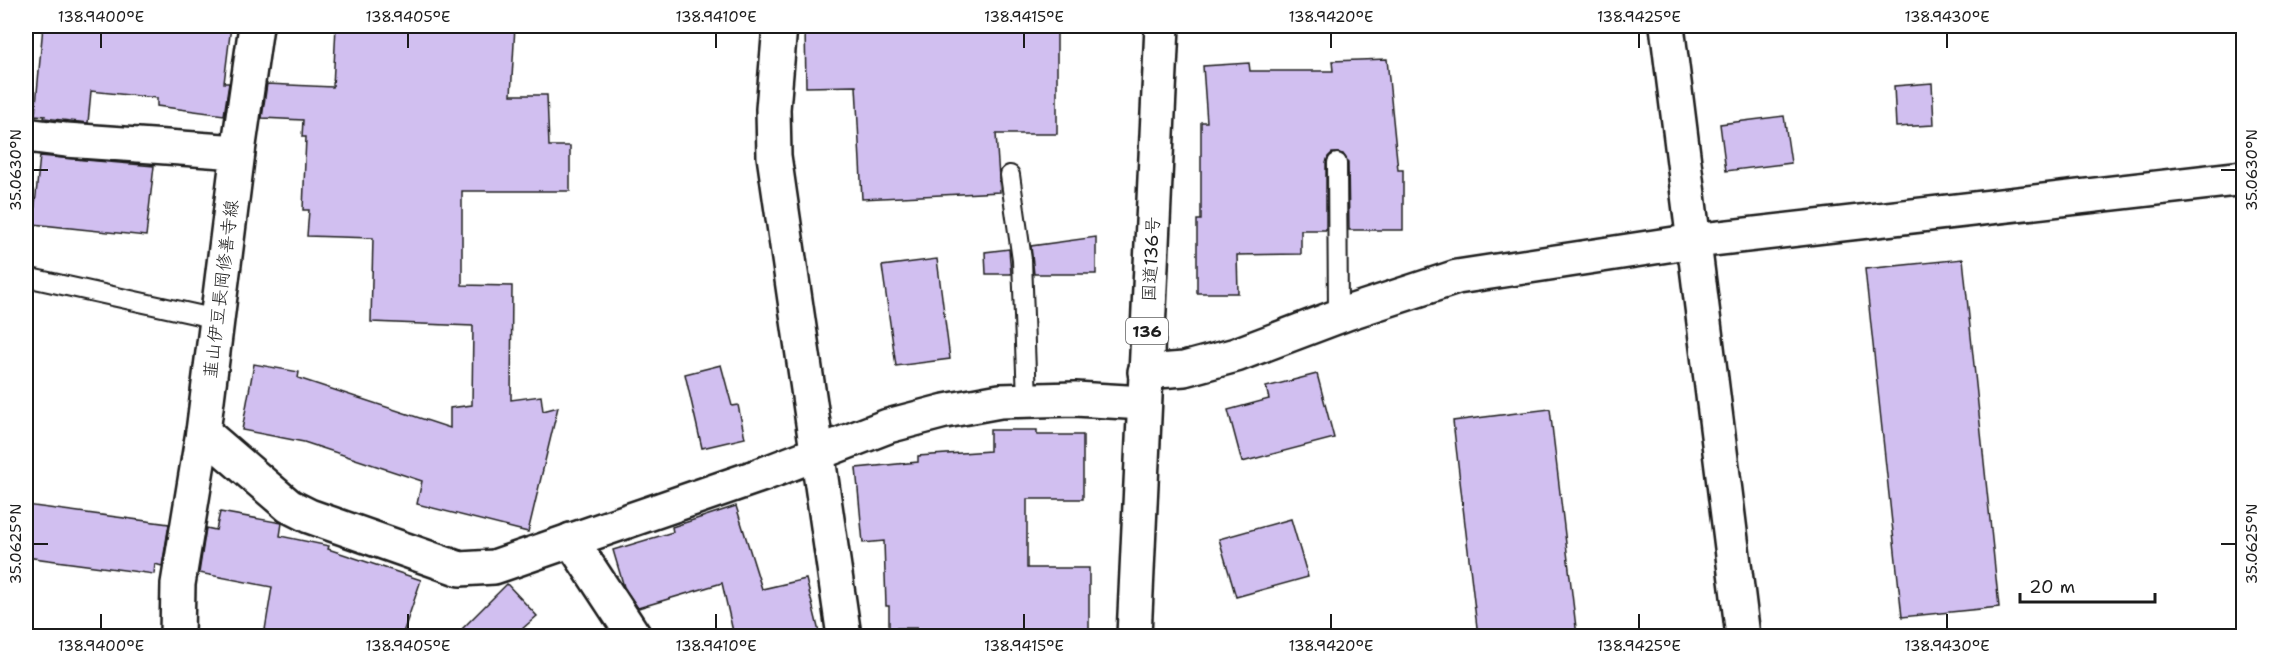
<svg xmlns="http://www.w3.org/2000/svg" width="2269" height="662" font-family="'Shantell Sans','Klee One',sans-serif">
<style>
.building{fill:#d1bff0;stroke:#1c1c1c;stroke-width:1.5}
.lines{fill:none;stroke-linecap:round;stroke-linejoin:round}
.service-casing{stroke:#1c1c1c;stroke-width:22}
.minor-casing{stroke:#1c1c1c;stroke-width:38}
.secondary-casing{stroke:#1c1c1c;stroke-width:38}
.trunk-casing{stroke:#1c1c1c;stroke-width:38}
.service{stroke:#fff;stroke-width:18}
.minor{stroke:#fff;stroke-width:33}
.secondary{stroke:#fff;stroke-width:33}
.trunk{stroke:#fff;stroke-width:33}
.ticks{fill:none;stroke:#1c1c1c;stroke-width:2}
.labels{text-anchor:middle;stroke-width:5;stroke-linejoin:round;paint-order:stroke}
.shield{fill:#fff;stroke:#606060;stroke-width:1.5}
.shield-label{font-size:16px;font-weight:bold;fill:#1c1c1c}
.street-label{font-size:18px;fill:#1c1c1c;stroke:#fff}
.neatline{fill:none;stroke:#1c1c1c;stroke-width:2}
.ticks-label{font-size:15px;text-anchor:middle;fill:#1c1c1c}
</style>
<rect width="100%" height="100%" fill="#fff"/>
<filter id="ink" filterUnits="userSpaceOnUse"><feTurbulence type="fractalNoise" baseFrequency=".0167" numOctaves="2"/><feDisplacementMap in="SourceGraphic" scale="12" xChannelSelector="R" yChannelSelector="G"/><feConvolveMatrix kernelMatrix="1 2 1 2 8 2 1 2 1" color-interpolation-filters="sRGB"/></filter>
<g filter="url(#ink)">
<g class="building">
<polygon points="43,26 231,26 224,83 229,83 224,115 157,106 157,98 91,91 88,123 44,118 45,116 35,115"/>
<polygon points="336,26 515,26 511,95 547,95 549,146 570,146 570,191 462,191 462,285 512,286 511,400 541,396 543,411 558,407 528,532 417,504 422,481 304,442 242,430 254,364 299,372 298,378 450,428 450,408 472,405 473,326 371,322 373,238 307,236 309,210 303,210 306,137 302,137 303,120 262,118 267,84 333,87"/>
<polygon points="805,26 879,26 879,34 964,26 1057,26 1057,134 996,134 1000,192 862,199 856,86 806,87"/>
<polygon points="1387,59 1398,170 1403,170 1403,230 1349,230 1348,162 1343,154 1332,153 1328,157 1326,163 1326,230 1301,230 1301,254 1237,255 1238,293 1197,293 1197,220 1201,220 1201,122 1207,122 1203,66 1249,63 1250,71 1333,71 1332,61"/>
<polygon points="1932,83 1934,125 1896,127 1894,86"/>
<polygon points="1784,116 1791,163 1726,171 1720,124"/>
<polygon points="40,156 154,166 146,236 33,224"/>
<polygon points="1096,237 1096,274 1034,274 1031,246"/>
<polygon points="1009,249 1011,274 986,274 985,252"/>
<polygon points="937,259 950,359 896,366 882,266"/>
<polygon points="1963,259 1999,607 1902,617 1865,269"/>
<polygon points="721,365 732,406 738,405 745,438 702,448 685,374"/>
<polygon points="1317,374 1334,438 1242,462 1228,410 1269,399 1266,387"/>
<polygon points="1550,409 1577,636 1478,636 1453,421"/>
<polygon points="990,430 1037,430 1037,435 1083,435 1083,499 1027,499 1027,568 1089,568 1089,636 917,636 917,628 889,628 889,606 886,606 884,541 863,543 856,468 918,462 918,456 990,451"/>
<polygon points="26,505 169,524 162,566 155,564 154,574 26,557"/>
<polygon points="736,506 762,589 806,579 820,636 734,636 722,583 638,608 624,587 613,550 673,532 672,527"/>
<polygon points="220,512 282,523 280,536 329,546 328,549 421,580 402,636 264,636 272,587 199,573 206,528 216,530"/>
<polygon points="1291,519 1308,577 1236,597 1219,539"/>
<polygon points="507,584 537,616 514,636 455,636"/>
</g>
<g class="lines">
<g class="service-casing">
<g id="service">
<polyline points="1337,163 1338,316"/>
<polyline points="1010,175 1022,260 1027,400"/>
<polyline points="26,277 217,319"/>
</g>
</g>
<g class="minor-casing">
<g id="minor">
<polyline points="780,26 773,109 774,156 844,636"/>
<polyline points="1667,26 1743,636"/>
<polyline points="238,152 256,26"/>
<polyline points="1145,372 1184,369 1236,355 1347,313 1457,277 1694,241 2244,178"/>
<polyline points="203,432 289,506 309,516 460,569 494,567 761,475 888,426 945,411 1000,401 1075,399 1144,403"/>
<polyline points="571,540 634,636"/>
</g>
</g>
<g class="secondary-casing">
<polyline id="secondary" points="26,135 66,140 238,152 203,432 178,584 177,636"/>
</g>
<g class="trunk-casing">
<polyline id="trunk" points="1134,636 1162,26"/>
</g>
<use href="#service" class="service"/>
<use href="#minor" class="minor"/>
<use href="#secondary" class="secondary"/>
<use href="#trunk" class="trunk"/>
</g>
</g>
<path class="ticks" d="M 101,33 L 101,48M 408,33 L 408,48M 716,33 L 716,48M 1024,33 L 1024,48M 1331,33 L 1331,48M 1639,33 L 1639,48M 1947,33 L 1947,48M 33,170 L 48,170M 2221,170 L 2236,170M 33,544 L 48,544M 2221,544 L 2236,544M 101,614 L 101,629M 408,614 L 408,629M 716,614 L 716,629M 1024,614 L 1024,629M 1331,614 L 1331,629M 1639,614 L 1639,629M 1947,614 L 1947,629"/>
<g class="labels">
<rect class="shield" x="1126" y="318" width="42" height="26" rx="4.5"/>
<g class="shield-label">
<text x="1147" y="337">136</text>
</g>
<g class="street-label">
<text transform="translate(1151 259) rotate(-87)" y="6">国道136号</text>
<text transform="translate(221 289) rotate(-83)" y="6">韮山伊豆長岡修善寺線</text>
</g>
</g>
<rect width="2269" height="662" fill="none" stroke="#fff" stroke-width="66"/>
<path d="M2020 593v9h135v-9" fill="none" stroke="#1c1c1c" stroke-width="3"/>
<text x="2029" y="593" font-size="18" fill="#1c1c1c" stroke="#ffffff" stroke-width="4.5" paint-order="stroke">20 m</text>
<rect x="33" y="33" width="2203" height="596" class="neatline"/>
<g class="ticks-label">
<text x="101" y="22">138.9400°E</text>
<text x="408" y="22">138.9405°E</text>
<text x="716" y="22">138.9410°E</text>
<text x="1024" y="22">138.9415°E</text>
<text x="1331" y="22">138.9420°E</text>
<text x="1639" y="22">138.9425°E</text>
<text x="1947" y="22">138.9430°E</text>
<text transform="translate(16 170) rotate(-90)" y="5">35.0630°N</text>
<text transform="translate(2252 170) rotate(-90)" y="5">35.0630°N</text>
<text transform="translate(16 544) rotate(-90)" y="5">35.0625°N</text>
<text transform="translate(2252 544) rotate(-90)" y="5">35.0625°N</text>
<text x="101" y="651">138.9400°E</text>
<text x="408" y="651">138.9405°E</text>
<text x="716" y="651">138.9410°E</text>
<text x="1024" y="651">138.9415°E</text>
<text x="1331" y="651">138.9420°E</text>
<text x="1639" y="651">138.9425°E</text>
<text x="1947" y="651">138.9430°E</text>
</g>
</svg>
